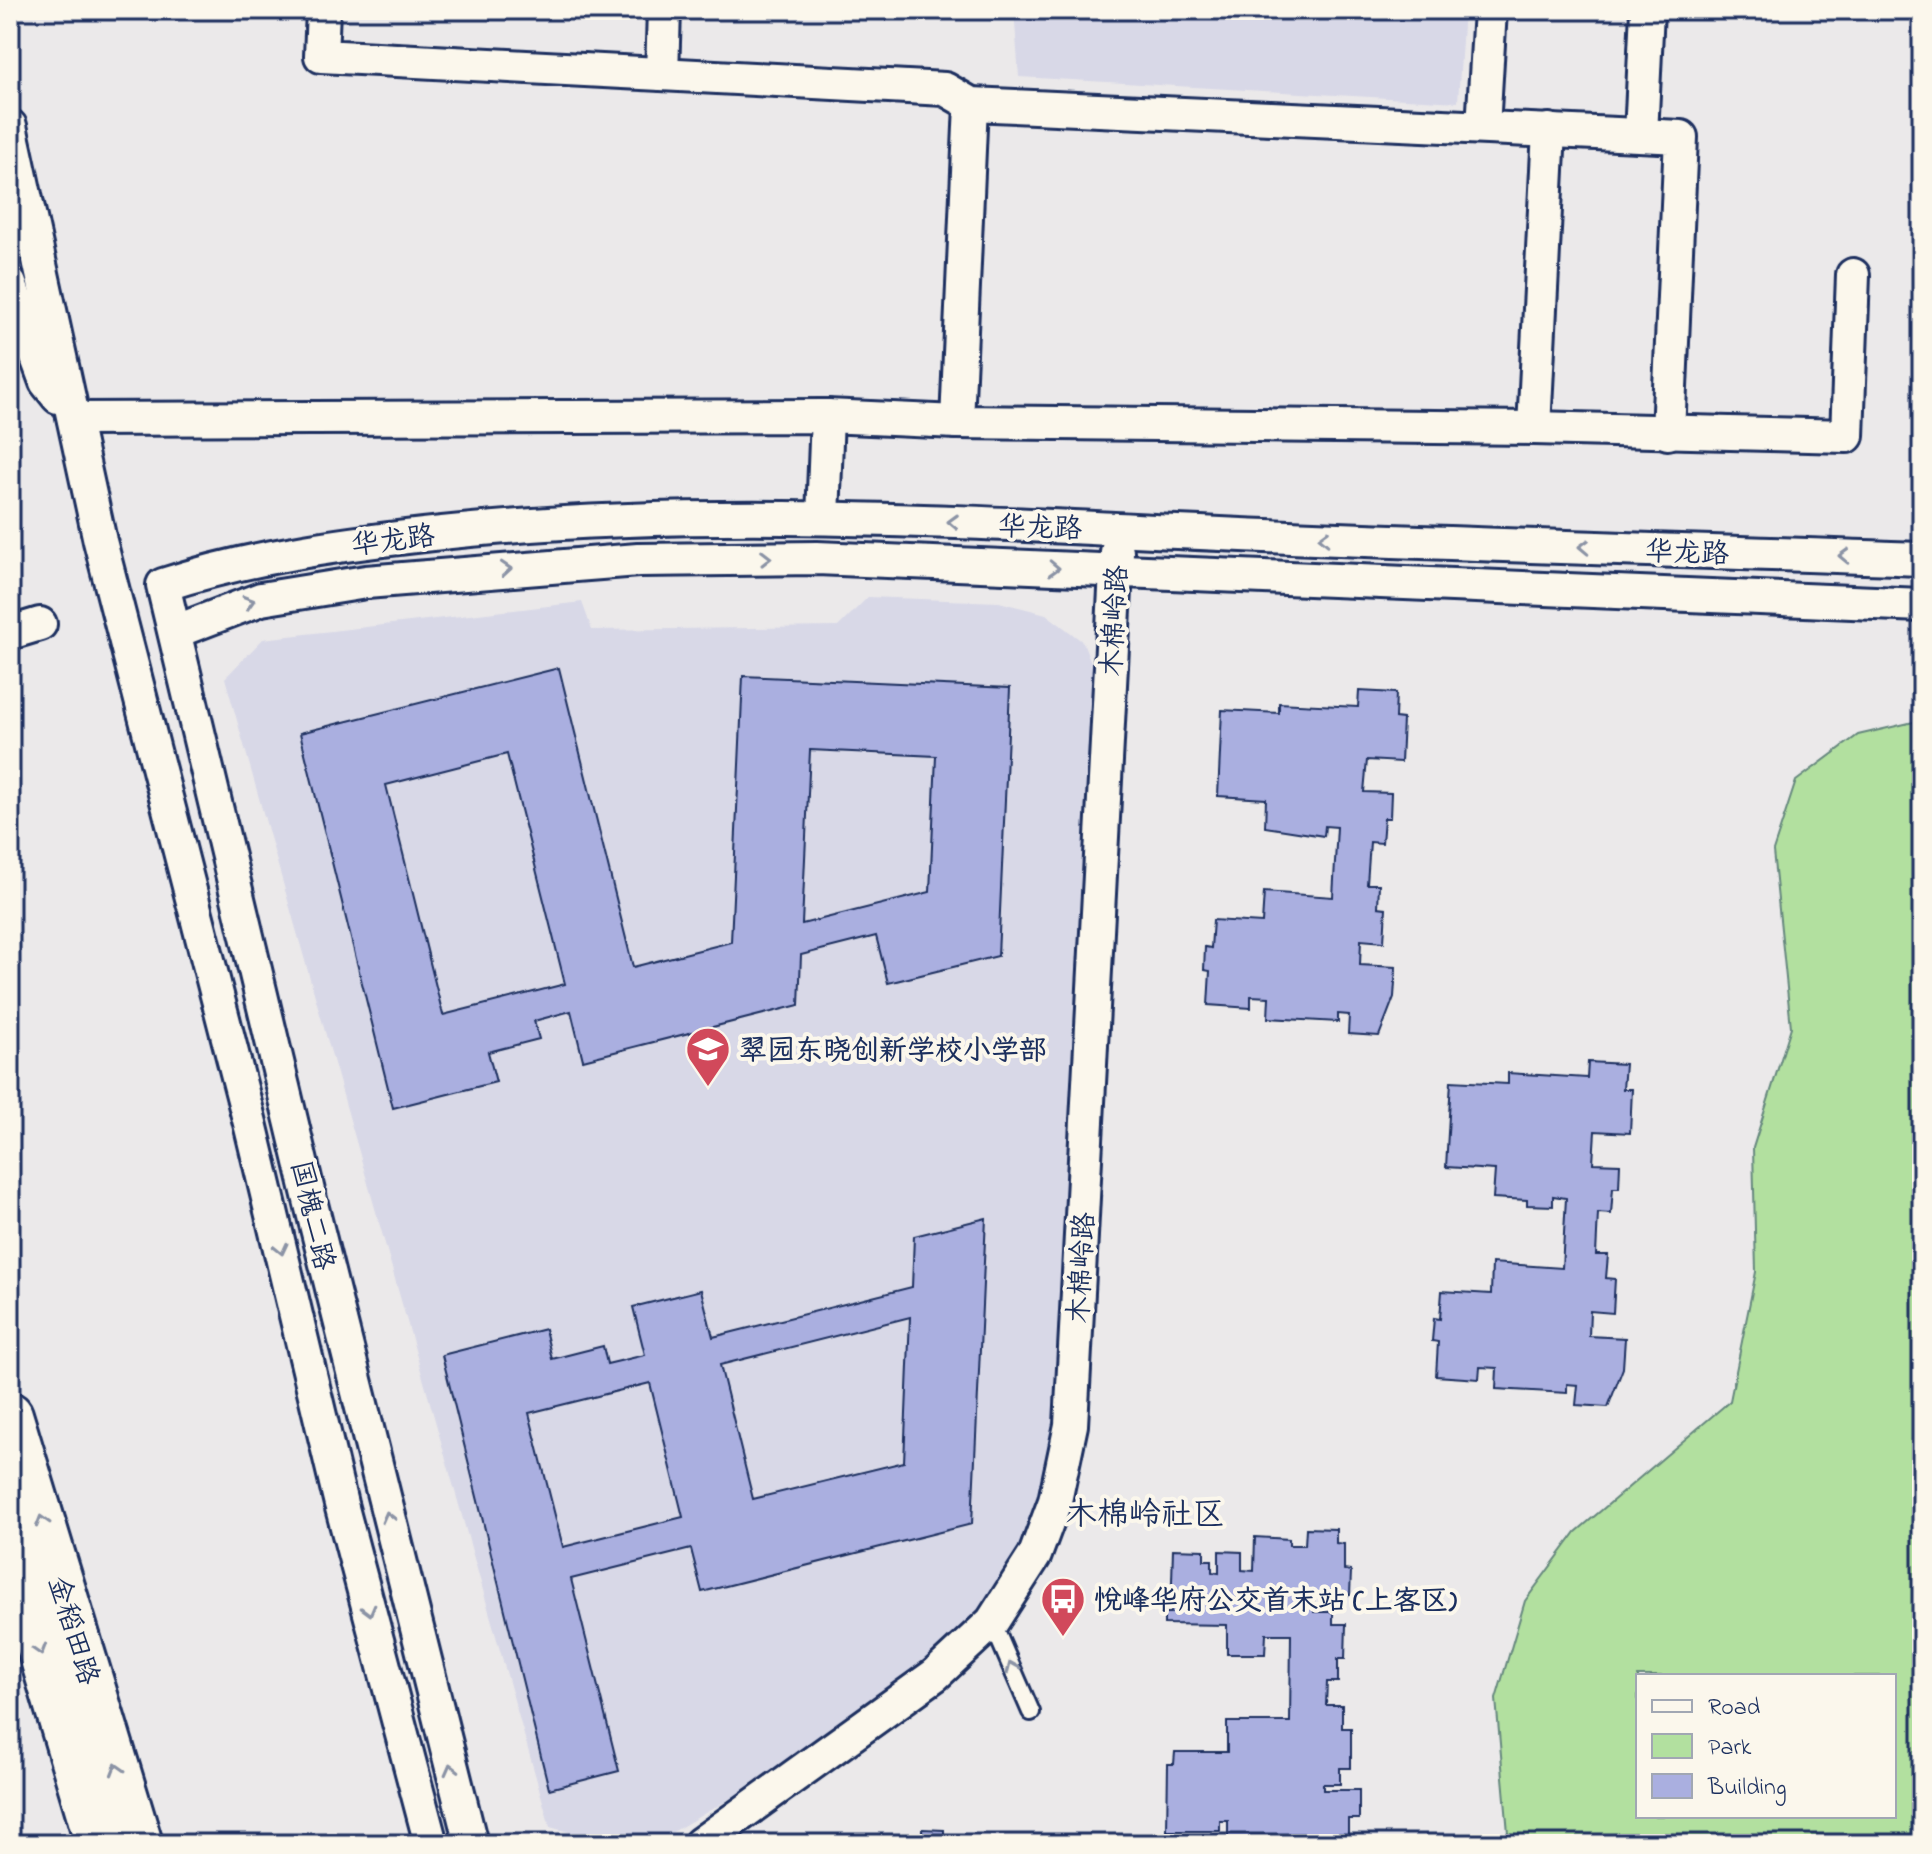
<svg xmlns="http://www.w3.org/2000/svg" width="1932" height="1854" font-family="'Indie Flower','LXGW WenKai TC',sans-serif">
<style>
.built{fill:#d8d8e7}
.green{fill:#b2e09f;stroke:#66887e;stroke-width:2;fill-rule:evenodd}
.building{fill:#aaafe0;stroke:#1b2f5e;stroke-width:2;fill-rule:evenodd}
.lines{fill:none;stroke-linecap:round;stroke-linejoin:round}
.lane-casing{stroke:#1b2f5e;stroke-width:22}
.street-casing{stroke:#1b2f5e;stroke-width:38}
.secondary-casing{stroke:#1b2f5e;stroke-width:50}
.lane{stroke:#fbf7ec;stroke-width:16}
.street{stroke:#fbf7ec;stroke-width:32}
.secondary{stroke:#fbf7ec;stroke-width:44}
.oneway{stroke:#8b93a5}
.labels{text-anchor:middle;stroke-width:8;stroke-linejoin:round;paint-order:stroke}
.street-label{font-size:28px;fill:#1b2f5e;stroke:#fbf7ec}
.poi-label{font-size:28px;font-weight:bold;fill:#1b2f5e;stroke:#fbf7ec;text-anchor:start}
.quarter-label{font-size:32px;fill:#1b2f5e;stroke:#fbf7ec}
</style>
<rect width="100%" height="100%" fill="#ebe9ea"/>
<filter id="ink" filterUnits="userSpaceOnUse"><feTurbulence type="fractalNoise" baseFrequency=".0125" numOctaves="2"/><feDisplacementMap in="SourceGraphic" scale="16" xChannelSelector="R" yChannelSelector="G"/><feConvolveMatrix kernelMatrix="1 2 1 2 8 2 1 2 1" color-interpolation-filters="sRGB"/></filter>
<g filter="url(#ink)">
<g class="built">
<polygon points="1014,10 1464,10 1458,102 1019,77"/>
<polygon points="868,597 999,602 1046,614 1083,642 1096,675 1055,1499 964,1663 652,1844 613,1844 550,1827 225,678 263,639 582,602 592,630 838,627"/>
</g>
<path class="green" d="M 1922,720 L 1922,1844 L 1509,1844 L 1496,1699 L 1525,1601 L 1576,1532 L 1730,1401 L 1756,1272 L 1753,1148 L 1791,1027 L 1773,851 L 1796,781 L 1858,735 ZM 1638,1676 L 1894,1676 L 1894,1816 L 1638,1816 Z"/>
<g class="building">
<path d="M 559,668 L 633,967 L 731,942 L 743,676 L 1010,688 L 998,956 L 888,983 L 876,936 L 801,955 L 799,1005 L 583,1060 L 571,1011 L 534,1021 L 539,1039 L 488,1052 L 496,1082 L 393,1108 L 300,733 ZM 810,750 L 936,756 L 930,892 L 802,924 ZM 507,754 L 565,984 L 443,1015 L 386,785 Z"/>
<polygon points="1359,691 1396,693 1395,718 1403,719 1401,762 1367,760 1364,792 1391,793 1390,818 1384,818 1382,843 1370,842 1367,884 1379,884 1378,907 1386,908 1384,942 1361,940 1360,965 1396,967 1394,997 1379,1036 1348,1034 1349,1015 1338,1014 1338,1022 1268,1018 1269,997 1251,996 1251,1008 1208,1005 1210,971 1204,970 1205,947 1211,948 1213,920 1262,923 1264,892 1333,897 1337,827 1325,826 1324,836 1265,827 1266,799 1218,796 1222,710 1279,713 1279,703 1358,707"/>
<polygon points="1588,1062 1625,1064 1623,1089 1632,1089 1630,1133 1595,1131 1593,1163 1620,1164 1619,1188 1613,1188 1611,1214 1598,1213 1596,1255 1608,1255 1606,1278 1615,1279 1613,1313 1590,1311 1589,1336 1625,1338 1623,1368 1608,1407 1576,1405 1578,1385 1567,1384 1567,1393 1496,1389 1497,1368 1480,1367 1479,1379 1436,1376 1438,1342 1432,1341 1434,1318 1440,1319 1442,1291 1491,1294 1492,1263 1562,1268 1566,1198 1553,1196 1553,1206 1527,1205 1527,1200 1493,1198 1495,1170 1446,1167 1451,1081 1508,1084 1508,1073 1587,1078"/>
<path d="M 986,1218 L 972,1524 L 702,1592 L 691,1549 L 571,1579 L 619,1771 L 549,1789 L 442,1355 L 545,1329 L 552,1359 L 603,1346 L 607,1364 L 645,1355 L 633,1307 L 701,1290 L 713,1337 L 912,1287 L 914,1236 ZM 910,1317 L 904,1462 L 753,1499 L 720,1365 ZM 650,1383 L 683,1517 L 563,1547 L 529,1413 Z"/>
<polygon points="1306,1528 1336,1529 1336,1543 1344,1544 1344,1570 1351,1571 1350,1595 1314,1595 1314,1612 1333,1612 1333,1624 1346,1624 1345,1659 1338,1659 1338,1682 1327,1682 1326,1705 1342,1705 1342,1728 1351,1728 1351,1768 1340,1768 1340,1784 1323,1784 1323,1790 1359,1790 1359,1819 1348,1819 1348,1837 1341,1836 1341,1844 1313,1844 1313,1838 1296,1838 1296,1844 1228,1840 1228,1821 1220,1821 1220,1831 1167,1831 1168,1764 1174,1764 1175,1752 1227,1752 1227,1722 1290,1722 1291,1634 1266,1634 1265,1654 1227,1654 1227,1625 1164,1624 1164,1613 1171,1613 1173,1549 1204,1550 1204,1560 1212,1560 1212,1572 1219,1573 1219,1551 1242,1552 1242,1570 1254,1571 1255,1537 1289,1539 1289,1545 1305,1545"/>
<polygon points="922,1829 944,1830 944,1844 922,1844"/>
<rect x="971" y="1841" width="28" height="3"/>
</g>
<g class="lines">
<g class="lane-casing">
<polyline id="lane" points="992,1622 1031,1712"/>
</g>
<g class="street-casing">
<g id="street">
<polyline points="323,10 321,56 945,89 971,104 957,422"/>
<polyline points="662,74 664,10"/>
<polyline points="971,104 1681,137 1668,433"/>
<polyline points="10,126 100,541 251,1127 341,1504 431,1844"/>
<polyline points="1483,127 1490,10"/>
<polyline points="1641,135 1647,10"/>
<polyline points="10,284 46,382 58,397"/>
<polyline points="74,419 827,416 957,422 1534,428 1847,436 1853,275"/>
<polyline points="1534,428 1549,130"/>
<polyline points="823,517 827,416"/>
<polyline points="177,631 261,599 366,582 638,560 817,558 1922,605"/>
<polyline points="10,633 40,624"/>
<path d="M 471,1844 L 312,1208 L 163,585 C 249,557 335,545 424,535 C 674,506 926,520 1177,532 C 1425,544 1674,550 1922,559"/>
<polyline points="700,1844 935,1675 992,1622 1035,1555 1055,1501 1071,1425 1117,552"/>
</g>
</g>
<g class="secondary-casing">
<g id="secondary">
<polyline points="10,1415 140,1844"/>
<polyline points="10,1548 98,1844"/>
</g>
</g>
<use href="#lane" class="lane"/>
<use href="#street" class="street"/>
<use href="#secondary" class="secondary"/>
</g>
<defs><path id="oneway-chevron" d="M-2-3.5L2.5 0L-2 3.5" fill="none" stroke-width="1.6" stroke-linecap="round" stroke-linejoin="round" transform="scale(2)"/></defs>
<g class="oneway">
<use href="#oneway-chevron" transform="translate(953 522) rotate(-178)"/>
<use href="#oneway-chevron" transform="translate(1324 538) rotate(-178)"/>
<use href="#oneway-chevron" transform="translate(1584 547) rotate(-178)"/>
<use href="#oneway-chevron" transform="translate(1844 556) rotate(-178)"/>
<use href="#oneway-chevron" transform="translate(766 558) rotate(-1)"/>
<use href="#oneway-chevron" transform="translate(1054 568) rotate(2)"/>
<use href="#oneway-chevron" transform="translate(506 569) rotate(-4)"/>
<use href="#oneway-chevron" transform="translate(249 602) rotate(-17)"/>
<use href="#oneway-chevron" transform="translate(281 1249) rotate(77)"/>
<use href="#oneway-chevron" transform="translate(388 1517) rotate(-104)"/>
<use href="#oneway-chevron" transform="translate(42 1521) rotate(-107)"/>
<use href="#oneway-chevron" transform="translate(369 1610) rotate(75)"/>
<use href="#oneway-chevron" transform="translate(40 1650) rotate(73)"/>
<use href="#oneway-chevron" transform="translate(1012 1667) rotate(-113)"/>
<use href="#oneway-chevron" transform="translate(117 1769) rotate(-107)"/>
<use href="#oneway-chevron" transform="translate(451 1769) rotate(-104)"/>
</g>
</g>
<defs>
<g id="school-pin" transform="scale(2.3)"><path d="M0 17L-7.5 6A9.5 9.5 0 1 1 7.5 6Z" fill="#d1495b" stroke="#fbf7ec"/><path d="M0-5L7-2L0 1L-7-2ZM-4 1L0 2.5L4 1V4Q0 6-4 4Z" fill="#fff"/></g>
<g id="bus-pin" transform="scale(2.3)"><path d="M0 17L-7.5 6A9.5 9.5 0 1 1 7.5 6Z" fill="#d1495b" stroke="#fbf7ec"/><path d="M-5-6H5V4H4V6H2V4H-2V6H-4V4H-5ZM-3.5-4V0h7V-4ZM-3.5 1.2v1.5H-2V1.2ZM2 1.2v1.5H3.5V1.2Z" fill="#fff"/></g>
</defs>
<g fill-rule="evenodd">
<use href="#school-pin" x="708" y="1049"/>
<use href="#bus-pin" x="1063" y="1599"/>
</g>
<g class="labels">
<g class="street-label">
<text transform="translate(1040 526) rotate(2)" y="10">华龙路</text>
<text transform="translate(393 539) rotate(-7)" y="10">华龙路</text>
<text transform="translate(1687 551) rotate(2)" y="10">华龙路</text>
<text transform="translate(1113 621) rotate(-87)" y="10">木棉岭路</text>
<text transform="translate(314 1215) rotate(77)" y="10">国槐二路</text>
<text transform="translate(1080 1268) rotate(-87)" y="10">木棉岭路</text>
<text transform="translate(75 1630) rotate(73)" y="10">金稻田路</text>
</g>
<g class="poi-label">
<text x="739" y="1059">翠园东晓创新学校小学部</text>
<text x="1094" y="1609">悦峰华府公交首末站 (上客区)</text>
</g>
<g class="quarter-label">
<text x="1145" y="1524">木棉岭社区</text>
</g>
</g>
<rect width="1932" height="1854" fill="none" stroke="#fbf7ec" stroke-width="40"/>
<rect x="20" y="20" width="1892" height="1814" fill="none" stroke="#1b2f5e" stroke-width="3" filter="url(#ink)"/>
<rect x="1636" y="1674" width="260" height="144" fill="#fbf7ec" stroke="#a1a7b3" stroke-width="2"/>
<rect x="1652" y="1700" width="40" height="12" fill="#fbf7ec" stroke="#a1a7b3" stroke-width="2"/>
<text x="1708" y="1714" font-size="24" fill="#1b2f5e">Road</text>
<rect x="1652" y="1734" width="40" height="24" fill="#b2e09f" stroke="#a1a7b3" stroke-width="2"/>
<text x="1708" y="1754" font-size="24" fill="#1b2f5e">Park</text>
<rect x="1652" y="1774" width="40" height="24" fill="#aaafe0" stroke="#a1a7b3" stroke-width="2"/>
<text x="1708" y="1794" font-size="24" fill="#1b2f5e">Building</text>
</svg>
